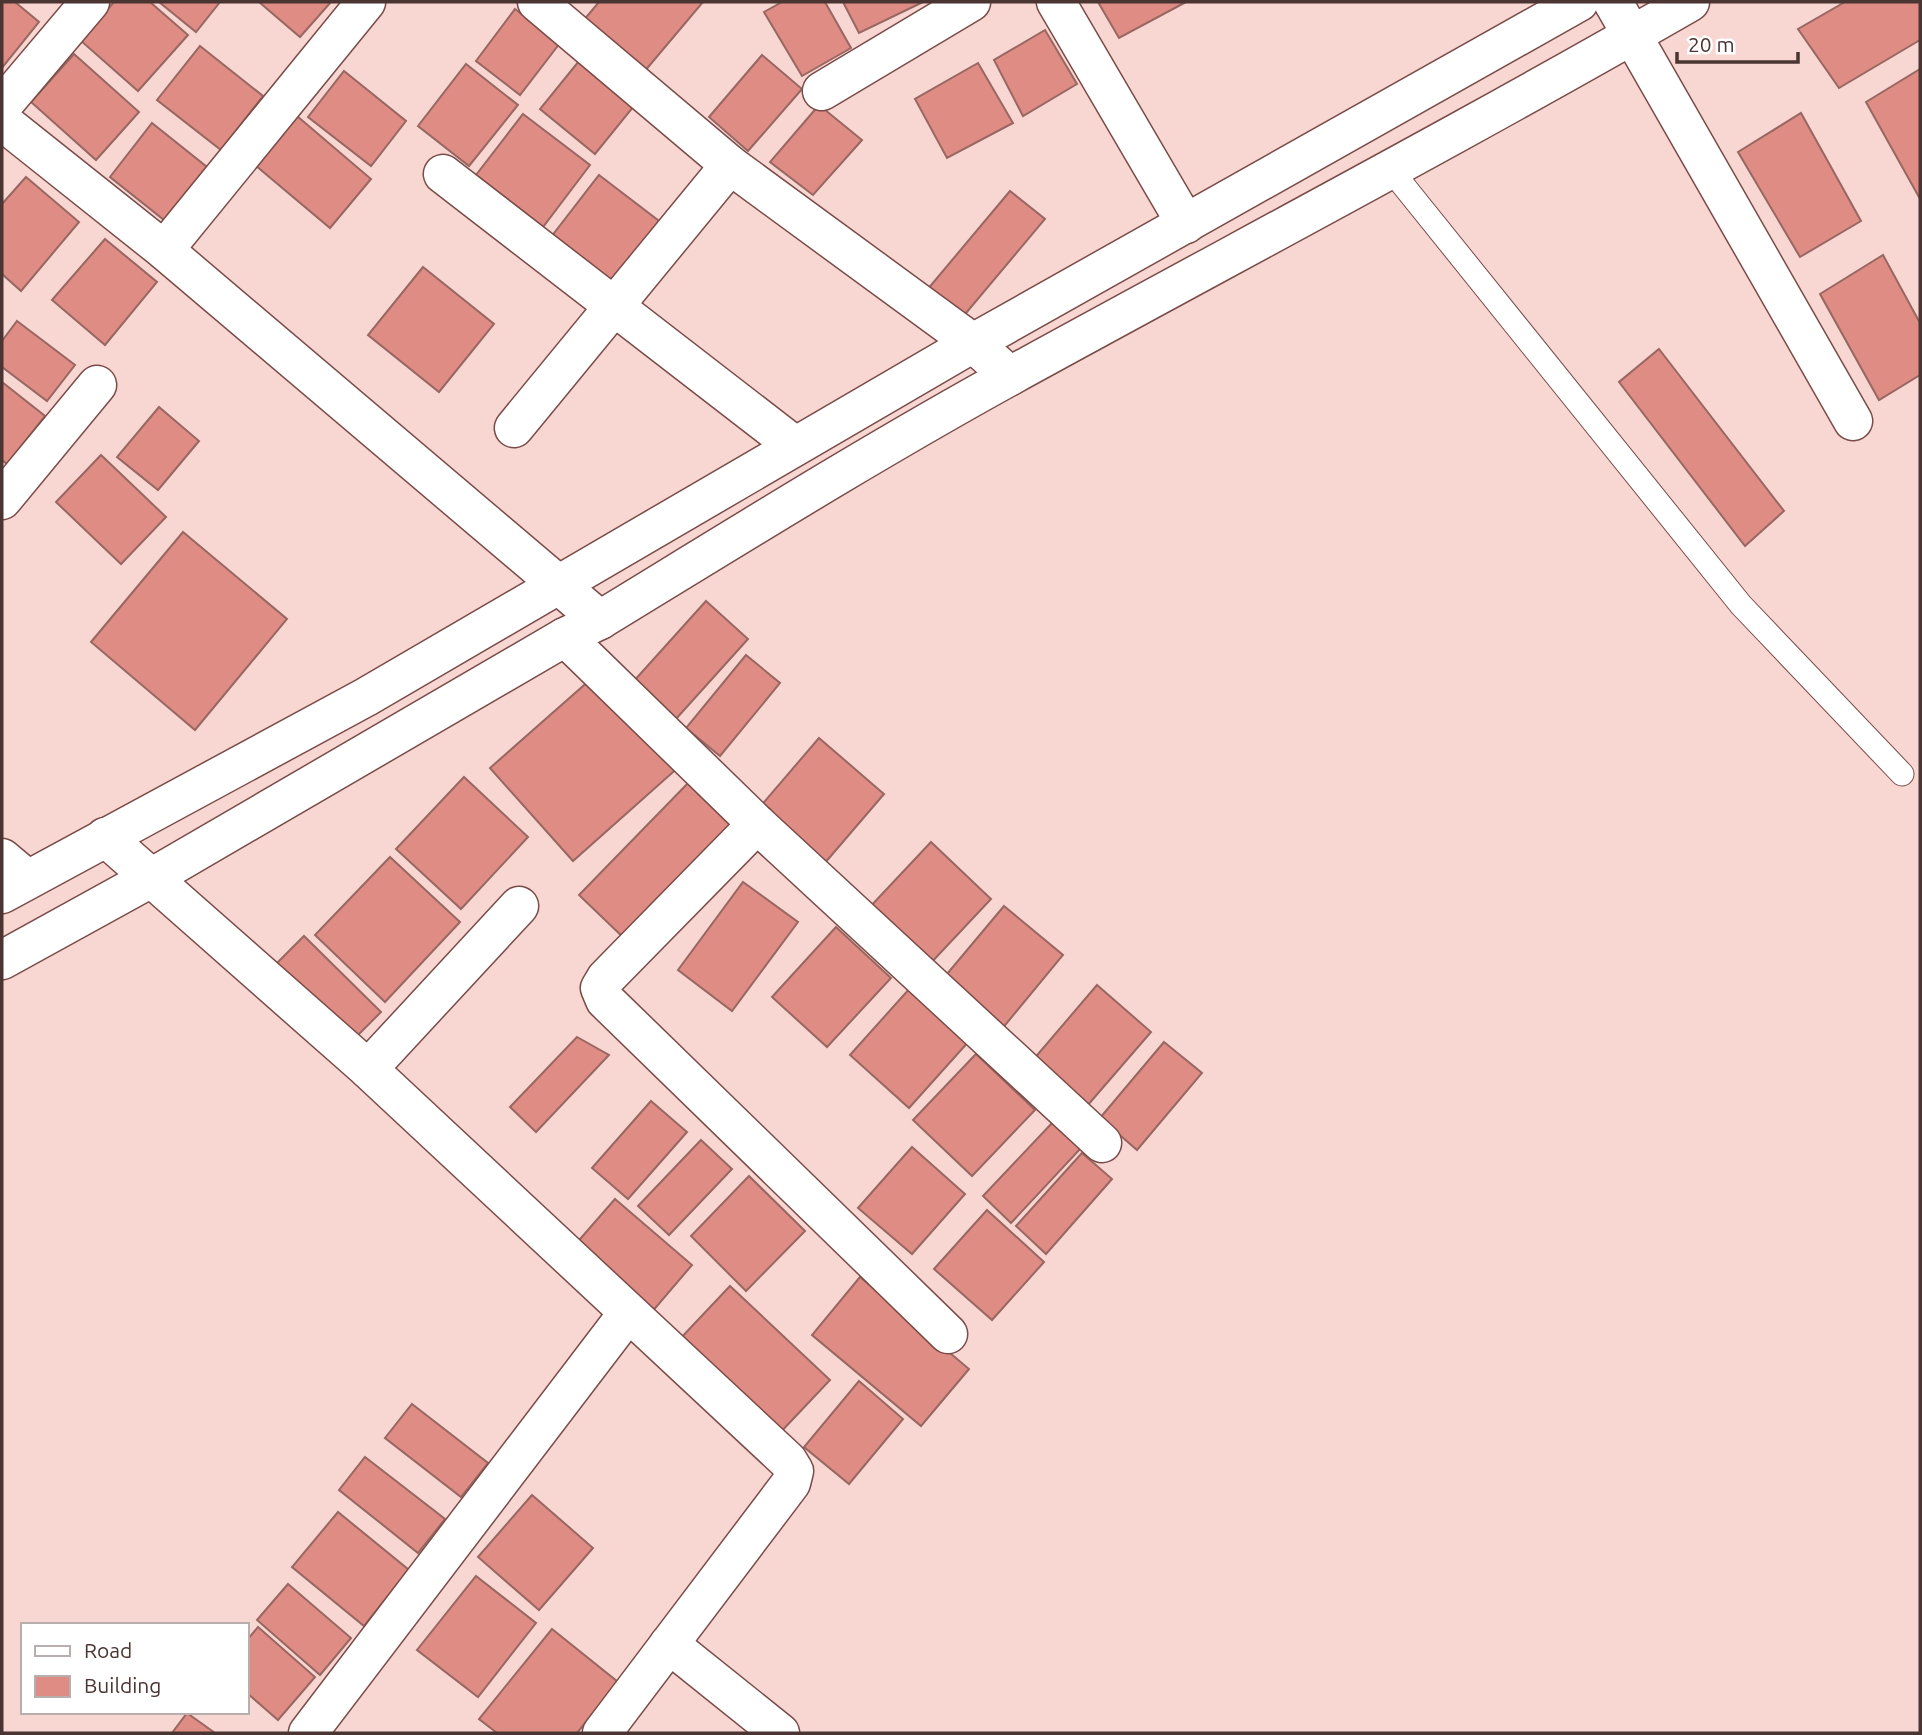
<svg xmlns="http://www.w3.org/2000/svg" width="1922" height="1735" font-family="Ubuntu,sans-serif">
<style>
.building{fill:#df8c84;stroke:#986762;stroke-width:2}
.lines{fill:none;stroke-linecap:round;stroke-linejoin:round}
.lane-casing{stroke:#7a4c48;stroke-width:25}
.street-casing{stroke:#7a4c48;stroke-width:41}
.primary-casing{stroke:#7a4c48;stroke-width:41}
.lane{stroke:#fff;stroke-width:23}
.street{stroke:#fff;stroke-width:38}
.primary{stroke:#fff;stroke-width:38}
</style>
<rect width="100%" height="100%" fill="#f8d6d2"/>
<g class="building">
<polygon points="2,2 15,2 39,22 2,68"/>
<polygon points="114,2 150,2 188,35 138,91 80,40"/>
<polygon points="159,2 220,2 196,32"/>
<polygon points="259,2 331,2 300,37"/>
<polygon points="599,2 703,2 644,72 583,21"/>
<polygon points="782,2 825,2 851,48 802,76 764,12"/>
<polygon points="843,2 923,2 859,33"/>
<polygon points="1098,2 1186,2 1119,38"/>
<polygon points="1845,2 1920,2 1920,40 1839,88 1798,29"/>
<polygon points="515,9 560,43 520,95 476,61"/>
<polygon points="1045,30 1077,84 1023,116 994,60"/>
<polygon points="200,46 263,96 221,150 157,100"/>
<polygon points="74,54 139,112 96,160 31,102"/>
<polygon points="762,55 802,89 748,151 709,117"/>
<polygon points="579,61 634,106 595,154 540,109"/>
<polygon points="978,63 1013,123 947,158 915,99"/>
<polygon points="466,64 518,105 469,166 418,126"/>
<polygon points="1920,69 1920,199 1866,102"/>
<polygon points="344,71 406,121 371,166 308,117"/>
<polygon points="819,105 862,140 813,195 770,162"/>
<polygon points="1801,113 1861,221 1800,257 1738,152"/>
<polygon points="523,114 590,165 543,227 476,175"/>
<polygon points="297,116 371,179 330,228 255,165"/>
<polygon points="152,123 207,167 164,220 110,177"/>
<polygon points="599,175 663,224 614,287 551,237"/>
<polygon points="26,177 79,222 21,291 2,274 2,204"/>
<polygon points="1010,191 1045,219 961,319 927,290"/>
<polygon points="105,239 157,282 105,345 52,300"/>
<polygon points="1883,255 1920,323 1920,375 1879,400 1820,294"/>
<polygon points="423,267 494,324 439,392 368,335"/>
<polygon points="17,321 75,365 47,401 2,367 2,341"/>
<polygon points="1659,349 1784,511 1745,546 1619,382"/>
<polygon points="2,382 45,416 7,464 2,460"/>
<polygon points="159,407 199,441 158,490 117,457"/>
<polygon points="101,455 166,517 121,564 56,502"/>
<polygon points="183,532 287,619 195,730 91,642"/>
<polygon points="706,601 748,639 675,720 633,682"/>
<polygon points="746,655 780,683 720,756 686,728"/>
<polygon points="599,672 681,765 573,861 490,768"/>
<polygon points="819,738 884,794 824,864 759,808"/>
<polygon points="464,777 528,837 461,909 396,849"/>
<polygon points="692,779 739,825 627,941 579,895"/>
<polygon points="931,842 991,899 928,966 868,909"/>
<polygon points="390,857 460,922 385,1002 315,935"/>
<polygon points="743,882 798,922 732,1011 678,970"/>
<polygon points="1004,906 1063,955 1001,1030 942,980"/>
<polygon points="836,927 891,978 827,1047 772,997"/>
<polygon points="304,936 381,1012 349,1044 272,968"/>
<polygon points="1097,985 1151,1032 1087,1106 1033,1060"/>
<polygon points="911,987 970,1040 909,1108 850,1055"/>
<polygon points="577,1037 609,1055 536,1132 510,1107"/>
<polygon points="1164,1042 1202,1073 1137,1150 1100,1118"/>
<polygon points="976,1054 1035,1110 972,1176 913,1120"/>
<polygon points="651,1101 687,1132 628,1199 592,1168"/>
<polygon points="1053,1122 1081,1148 1011,1223 983,1196"/>
<polygon points="701,1140 732,1169 669,1235 638,1206"/>
<polygon points="912,1147 965,1194 912,1254 858,1208"/>
<polygon points="1082,1153 1112,1179 1046,1254 1016,1226"/>
<polygon points="749,1176 805,1231 746,1291 691,1236"/>
<polygon points="615,1199 692,1265 651,1313 574,1246"/>
<polygon points="987,1210 1044,1262 992,1320 934,1269"/>
<polygon points="860,1277 969,1369 921,1426 812,1335"/>
<polygon points="730,1286 830,1380 777,1436 678,1341"/>
<polygon points="859,1381 903,1419 849,1484 804,1447"/>
<polygon points="412,1404 488,1463 461,1497 385,1438"/>
<polygon points="365,1457 445,1519 418,1553 339,1490"/>
<polygon points="532,1495 593,1548 539,1610 478,1557"/>
<polygon points="338,1512 409,1570 364,1626 292,1567"/>
<polygon points="476,1576 536,1623 478,1697 417,1650"/>
<polygon points="288,1584 351,1638 320,1675 257,1620"/>
<polygon points="258,1627 315,1677 278,1720 247,1693 247,1640"/>
<polygon points="552,1629 618,1682 577,1733 497,1733 479,1719"/>
<polygon points="187,1713 215,1733 172,1733"/>
</g>
<g class="lines">
<g class="lane-casing">
<polyline id="lane" points="1391,170 1741,605 1902,774"/>
</g>
<g class="street-casing">
<g id="street">
<polyline points="537,2 730,165 973,343 1010,376"/>
<polyline points="1056,2 1186,224"/>
<polyline points="1613,2 1853,421"/>
<polyline points="822,91 971,2"/>
<polyline points="2,106 90,2"/>
<polyline points="2,121 164,250 600,620"/>
<polyline points="443,174 795,446"/>
<polyline points="164,250 366,2"/>
<polyline points="514,428 730,165"/>
<polyline points="2,500 97,385"/>
<polyline points="565,637 757,824 1102,1143"/>
<polyline points="757,824 606,978 600,988 605,1000 948,1334"/>
<polyline points="105,837 368,1069 788,1461 794,1471 791,1483 602,1733"/>
<polyline points="2,858 27,879"/>
<polyline points="368,1069 519,906"/>
<polyline points="669,1644 780,1733"/>
<polyline points="308,1733 628,1313"/>
</g>
</g>
<g class="primary-casing">
<g id="primary">
<polyline points="2,894 366,697 973,343 1579,2"/>
<path d="M 2,960 L 151,878 L 565,637 L 600,620 C 736,537 872,452 1012,375 C 1238,251 1466,131 1690,2"/>
</g>
</g>
<use href="#lane" class="lane"/>
<use href="#street" class="street"/>
<use href="#primary" class="primary"/>
</g>
<rect width="1922" height="1735" fill="none" stroke="#4a3532" stroke-width="7"/>
<rect x="21" y="1623" width="228" height="91" fill="#ffffff" stroke="#b7aead" stroke-width="2"/>
<rect x="35" y="1646" width="35" height="10" fill="#ffffff" stroke="#b7aead" stroke-width="2"/>
<text x="84" y="1658" font-size="21" fill="#4a3532">Road</text>
<rect x="35" y="1676" width="35" height="21" fill="#df8c84" stroke="#b7aead" stroke-width="2"/>
<text x="84" y="1693" font-size="21" fill="#4a3532">Building</text>
<path d="M1677 52v10h121v-10" fill="none" stroke="#4a3532" stroke-width="3.5"/>
<text x="1688" y="52" font-size="21" fill="#4a3532" stroke="#ffffff" stroke-width="5" paint-order="stroke">20 m</text>
</svg>
